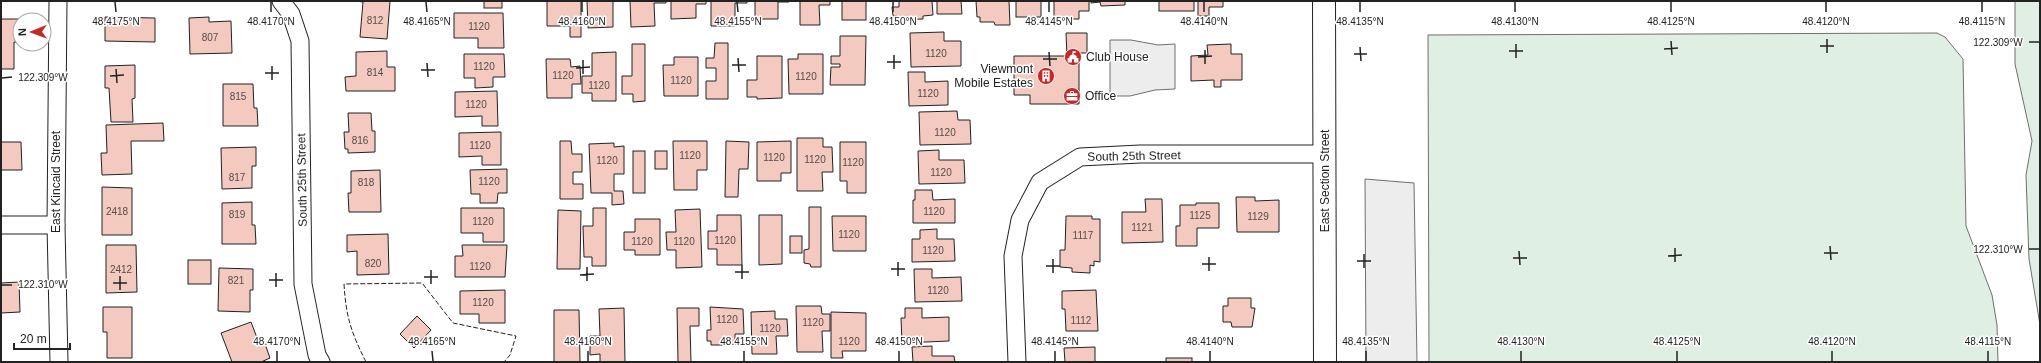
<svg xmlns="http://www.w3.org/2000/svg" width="2041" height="363" font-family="Arial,sans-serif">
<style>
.green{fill:#e0efe3;stroke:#6f6f6f}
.parking{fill:#ededed;stroke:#6f6f6f}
.building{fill:#f3c9c0;stroke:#222}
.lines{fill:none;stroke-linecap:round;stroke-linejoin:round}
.street-casing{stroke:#222;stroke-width:19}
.secondary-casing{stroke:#222;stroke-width:24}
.street{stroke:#fff;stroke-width:17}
.secondary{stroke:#fff;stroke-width:22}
.fence{stroke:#222;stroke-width:1;stroke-dasharray:5 2;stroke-linecap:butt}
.ticks{fill:none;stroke:#222;stroke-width:1.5}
.labels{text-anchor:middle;stroke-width:3;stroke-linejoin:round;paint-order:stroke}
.number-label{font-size:10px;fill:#564c4a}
.poi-label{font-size:12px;fill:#222;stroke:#fff;text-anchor:start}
.street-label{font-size:12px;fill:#222;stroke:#fff}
.ticks-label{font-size:10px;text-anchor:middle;fill:#222;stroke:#fff;stroke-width:3;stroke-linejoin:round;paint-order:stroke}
</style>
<rect width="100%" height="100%" fill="#fff"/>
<g class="green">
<polygon points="2015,1 2040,1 2040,346 2040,325 2029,259 2026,175 2032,141 2015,64"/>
<polygon points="1937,33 1945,37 1963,59 1966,226 1992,295 1997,325 1998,362 1429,362 1428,35"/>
</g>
<g class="parking">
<polygon points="1110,40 1131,40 1158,45 1175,44 1175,89 1155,90 1130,96 1110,96"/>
<polygon points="1365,179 1414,183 1417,362 1366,362"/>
</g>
<g class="building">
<polygon points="356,1 390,1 387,39 360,37 363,2"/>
<rect x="484" y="1" width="18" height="7"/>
<polygon points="547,1 581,1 581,37 570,37 570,26 547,26"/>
<polygon points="587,1 621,1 613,1 613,27 588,28"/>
<polygon points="630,1 666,1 666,3 654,3 655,26 631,27"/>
<polygon points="671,1 706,1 706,4 696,4 696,18 671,19"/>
<polygon points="711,1 747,1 747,3 735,3 735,26 711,26"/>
<polygon points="755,1 789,1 789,2 778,2 778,19 755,19"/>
<polygon points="800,1 830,1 830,5 819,5 820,25 800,25"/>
<rect x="842" y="1" width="24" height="19"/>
<polygon points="899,1 932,1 933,15 923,16 923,19 897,20 897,16 893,16 892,7 899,7"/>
<polygon points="937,1 961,1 962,14 937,14"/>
<polygon points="976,1 1009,1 1010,25 995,25 994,22 980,22 980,17 977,17"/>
<rect x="1016" y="1" width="25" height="16"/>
<polygon points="1054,1 1089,1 1089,11 1079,11 1079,19 1054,19"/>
<polygon points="1091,1 1125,1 1125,5 1101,6 1100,2 1091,3"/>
<rect x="1159" y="1" width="35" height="10"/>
<polygon points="1198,1 1223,1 1223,7 1209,7 1209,16 1198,16"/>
<polygon points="454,13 503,13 504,48 478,48 478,38 454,38"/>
<polygon points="105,17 155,18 155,42 105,41"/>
<polygon points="209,17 209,22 231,21 232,53 190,54 189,18"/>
<polygon points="1,19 20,19 20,42 14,42 14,69 1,69"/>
<polygon points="944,32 944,41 961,41 961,66 911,67 910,33"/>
<polygon points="1066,33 1087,33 1087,53 1079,53 1079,104 1030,104 1030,95 1014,95 1014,56 1067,56"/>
<polygon points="840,36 866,36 865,85 830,85 831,67 840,67 840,64 831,64 831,56 840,56"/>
<polygon points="715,43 728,43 728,99 706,99 706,81 716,81 716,68 706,68 706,58 714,58"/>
<polygon points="632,44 645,44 645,101 633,102 633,94 622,94 622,76 632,76"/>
<polygon points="1231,44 1231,54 1242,54 1242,80 1221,80 1221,87 1214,87 1214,80 1191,81 1191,56 1208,55 1207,45"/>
<polygon points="387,51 387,67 395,67 395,91 346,91 345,77 356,76 356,52"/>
<polygon points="616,52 616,101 592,101 592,93 582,93 582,76 592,76 592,53"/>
<polygon points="464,54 504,54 505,77 493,77 493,87 475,88 475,78 464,78"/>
<polygon points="798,54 823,54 823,94 789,94 788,59 798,59"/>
<polygon points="757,56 782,56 782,98 757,99 757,97 747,97 747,80 757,80"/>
<polygon points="674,57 698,57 698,96 664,96 663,65 674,65"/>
<polygon points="546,59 570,59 571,67 580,66 581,84 572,84 572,98 547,98"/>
<polygon points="135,65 135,98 132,99 133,122 111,122 109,88 105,88 105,66"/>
<polygon points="908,72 925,72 925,82 948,81 948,105 909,106"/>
<polygon points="223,84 253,84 254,108 257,108 258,126 223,126"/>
<polygon points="497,91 498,126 482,126 482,116 455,117 455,92"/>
<polygon points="957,111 958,120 970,120 971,144 920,145 919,112"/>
<polygon points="348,113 371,113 372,131 375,131 375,152 348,153 348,149 345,149 344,132 349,132"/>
<polygon points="163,123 164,141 131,141 132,174 102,175 101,153 107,153 106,125"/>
<polygon points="501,132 501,165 482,165 482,156 459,157 459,133"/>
<polygon points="797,138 823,138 823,147 832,147 833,172 822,172 823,191 797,191"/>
<polygon points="560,141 571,141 572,154 582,154 582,172 573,172 573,184 583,184 583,199 560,199"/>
<polygon points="673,141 707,141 707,170 697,170 697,190 674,190"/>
<polygon points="726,141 749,142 748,169 739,169 738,197 725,197"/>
<polygon points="791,141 791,173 781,173 781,181 757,181 757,142"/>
<polygon points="1,142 21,142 22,170 1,170"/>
<polygon points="840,142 866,142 866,193 847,193 847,181 840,181"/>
<polygon points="614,143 614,147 624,146 624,174 614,174 614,191 623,191 624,204 612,205 612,193 591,193 589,144"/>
<polygon points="256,147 256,166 252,166 252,188 222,189 221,148"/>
<polygon points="939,150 939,160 964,160 965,183 919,184 918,151"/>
<rect x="633" y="151" width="12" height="42"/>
<rect x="655" y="151" width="12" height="18"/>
<polygon points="507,169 507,193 498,193 497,203 480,203 480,194 471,194 470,170"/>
<polygon points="380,170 381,212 349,212 348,193 351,193 351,171"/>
<polygon points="102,187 132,188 132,235 102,235"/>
<polygon points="915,190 932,190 933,200 955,199 955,223 913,223 913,200 915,200"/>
<polygon points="1236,197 1255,197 1255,201 1279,200 1279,232 1237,232"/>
<polygon points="1145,199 1162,199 1163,242 1122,243 1122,212 1146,212"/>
<polygon points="252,202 252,225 255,225 256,244 222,244 222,203"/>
<polygon points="1196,203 1219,203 1219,228 1197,228 1197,246 1176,246 1176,226 1180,226 1180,205 1196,205"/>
<polygon points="809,207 821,207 821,267 811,267 810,264 804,263 804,250 809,249"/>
<polygon points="461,208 504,208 504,242 483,242 483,233 461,233"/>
<polygon points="593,208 606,208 606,266 592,266 592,257 584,257 583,226 593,226"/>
<polygon points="700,209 702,267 676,268 676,250 667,250 666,232 676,232 675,210"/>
<polygon points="558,210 581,211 580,269 557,269"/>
<polygon points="717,215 741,215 742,265 717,265 717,249 708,249 708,231 717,231"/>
<polygon points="759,215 782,215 782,264 759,265"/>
<polygon points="832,216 866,216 866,251 833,251"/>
<polygon points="1066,216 1092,216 1092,219 1100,219 1100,262 1094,261 1094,266 1090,265 1090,273 1072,272 1072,268 1060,267 1060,250 1065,250"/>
<polygon points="635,219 660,219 660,255 635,255 635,250 624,250 624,232 635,232"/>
<polygon points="937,229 937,239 954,239 955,261 912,262 912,239 920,239 920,230"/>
<polygon points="388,234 389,274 357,275 357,251 347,252 347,235"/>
<rect x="790" y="236" width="12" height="17"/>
<polygon points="106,245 136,245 137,292 106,293"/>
<polygon points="462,245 507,245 505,277 455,277 455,256 463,256"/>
<rect x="188" y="260" width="23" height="24"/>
<polygon points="219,268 253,269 253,290 250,290 250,312 218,311"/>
<polygon points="914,269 932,269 932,278 961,277 962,301 915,302"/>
<polygon points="19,282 20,312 1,313 1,283"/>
<polygon points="505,290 505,323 479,323 479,314 460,314 460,291"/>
<polygon points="1096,290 1098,331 1066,331 1065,309 1062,309 1062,291"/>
<polygon points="1228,298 1251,298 1251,308 1255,308 1252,327 1232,327 1231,322 1223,322 1223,306 1228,306"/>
<polygon points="796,306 821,306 822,314 830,314 830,331 822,331 823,352 797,352"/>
<polygon points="103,307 132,307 132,358 107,358 107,332 103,332"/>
<polygon points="710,307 743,309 744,334 735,334 735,345 711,345 711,341 707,341 707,330 711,330"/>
<polygon points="624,308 625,362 600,362 600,354 590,355 590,336 600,336 599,309"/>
<polygon points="677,308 699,308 699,326 690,326 691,362 678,362"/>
<polygon points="905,308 922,308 922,318 949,317 949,341 902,343 901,318 905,318"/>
<polygon points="554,310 579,310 580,362 554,362"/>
<polygon points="775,311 775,319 787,319 788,336 776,336 777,354 752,354 751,312"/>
<polygon points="831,312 866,313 866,351 842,351 843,358 831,358"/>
<polygon points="417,316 431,330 414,348 400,334"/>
<polygon points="251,322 259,343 264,341 270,358 261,362 232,362 221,333"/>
<polygon points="932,346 932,356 954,356 955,362 913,362 912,347"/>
<polygon points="1095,347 1095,362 1065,362 1064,348"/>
<rect x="1166" y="358" width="26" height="4"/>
</g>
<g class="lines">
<g class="street-casing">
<g id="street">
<polyline points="58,1 56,225 59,362"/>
<polyline points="281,1 291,14 300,41 303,284 317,355 321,362"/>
<polyline points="1,225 56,225"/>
<polyline points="1017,362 1013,256 1020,220 1040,182 1080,157 1140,154 1325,154"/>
</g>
</g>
<g class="secondary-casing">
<polyline id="secondary" points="1324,1 1325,362"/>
</g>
<use href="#street" class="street"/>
<use href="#secondary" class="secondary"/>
<path class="fence" d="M 366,362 C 351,332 346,317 344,284 L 422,283 L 453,323 L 516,336 L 510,355 L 504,362"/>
</g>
<path class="ticks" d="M 115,2 L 116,12M 271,2 L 271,12M 426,2 L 427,12M 582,2 L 582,12M 737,2 L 738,12M 893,2 L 893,12M 1049,2 L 1049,12M 1204,2 L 1204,12M 1360,2 L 1360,12M 1515,2 L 1515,12M 1671,2 L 1671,12M 1826,2 L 1826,12M 1982,2 L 1982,12M 1827,39 L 1827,53M 1671,41 L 1672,55M 2029,42 L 2039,42M 1516,44 L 1516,58M 1820,46 L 1834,46M 1360,47 L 1361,61M 1664,49 L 1678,48M 1205,50 L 1205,64M 1509,51 L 1523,51M 1049,52 L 1050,66M 1354,54 L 1367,54M 894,55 L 894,69M 1198,57 L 1212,56M 738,58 L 739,72M 1043,59 L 1057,59M 583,60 L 583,74M 887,62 L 901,62M 427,63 L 428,77M 732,65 L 746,65M 272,66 L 272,80M 576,68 L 590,67M 116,69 L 117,83M 421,70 L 435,70M 265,73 L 279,73M 110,76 L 124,75M 2,78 L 12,77M 1830,246 L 1831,260M 1675,248 L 1675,262M 2029,249 L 2039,249M 1519,251 L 1520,265M 1824,253 L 1838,253M 1364,254 L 1364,268M 1668,256 L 1682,255M 1209,257 L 1209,271M 1513,258 L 1527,258M 1053,259 L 1053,273M 1357,261 L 1371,261M 898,262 L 898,276M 1202,264 L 1216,264M 742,265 L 742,279M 1046,266 L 1060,266M 587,267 L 587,281M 891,269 L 905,269M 431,270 L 431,284M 735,272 L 749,272M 276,273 L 276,287M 580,275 L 594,274M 120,276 L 120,290M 424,277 L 438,277M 269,280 L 283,280M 113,283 L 127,283M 2,285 L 12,285M 277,351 L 277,361M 432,351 L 433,361M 588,351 L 588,361M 744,351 L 744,361M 899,351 L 899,361M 1055,351 L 1055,361M 1210,351 L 1210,361M 1366,351 L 1366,361M 1521,351 L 1521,361M 1677,351 L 1677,361M 1832,351 L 1832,361M 1988,351 L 1988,361"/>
<defs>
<g id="civic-disc" transform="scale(0.9)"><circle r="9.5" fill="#c62828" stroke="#fff"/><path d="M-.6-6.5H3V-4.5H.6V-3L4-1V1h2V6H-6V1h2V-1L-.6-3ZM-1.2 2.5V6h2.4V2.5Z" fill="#fff"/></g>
<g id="building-disc" transform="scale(0.9)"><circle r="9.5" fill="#c62828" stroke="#fff"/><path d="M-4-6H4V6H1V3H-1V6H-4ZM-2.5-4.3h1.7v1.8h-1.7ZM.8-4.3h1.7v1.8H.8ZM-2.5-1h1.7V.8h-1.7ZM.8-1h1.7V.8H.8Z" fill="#fff"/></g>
<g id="office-disc" transform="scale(0.9)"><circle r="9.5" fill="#c62828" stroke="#fff"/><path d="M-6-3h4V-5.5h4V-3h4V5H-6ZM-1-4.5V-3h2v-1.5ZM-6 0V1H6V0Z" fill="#fff"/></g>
</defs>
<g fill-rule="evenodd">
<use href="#civic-disc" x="1073" y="57"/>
<use href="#building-disc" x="1046" y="76"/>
<use href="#office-disc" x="1072" y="96"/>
</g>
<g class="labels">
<g class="number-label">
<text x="375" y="24">812</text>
<text x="479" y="30">1120</text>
<text x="210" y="41">807</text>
<text x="936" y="57">1120</text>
<text x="484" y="70">1120</text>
<text x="375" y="76">814</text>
<text x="563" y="79">1120</text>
<text x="806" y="80">1120</text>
<text x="681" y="84">1120</text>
<text x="599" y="89">1120</text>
<text x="928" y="97">1120</text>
<text x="238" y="100">815</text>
<text x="476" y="108">1120</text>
<text x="945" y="136">1120</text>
<text x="360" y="144">816</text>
<text x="480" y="149">1120</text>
<text x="690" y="159">1120</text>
<text x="774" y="161">1120</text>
<text x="815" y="163">1120</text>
<text x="607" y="164">1120</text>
<text x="853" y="166">1120</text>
<text x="941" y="176">1120</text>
<text x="237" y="181">817</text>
<text x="489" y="185">1120</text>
<text x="366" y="186">818</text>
<text x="117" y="215">2418</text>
<text x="934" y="215">1120</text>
<text x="237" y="218">819</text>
<text x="1200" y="219">1125</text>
<text x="1258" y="220">1129</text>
<text x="483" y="225">1120</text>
<text x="1142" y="231">1121</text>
<text x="849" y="238">1120</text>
<text x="1083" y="239">1117</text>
<text x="725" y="244">1120</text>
<text x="642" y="245">1120</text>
<text x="684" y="245">1120</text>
<text x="933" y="254">1120</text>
<text x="373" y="267">820</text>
<text x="480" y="270">1120</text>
<text x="121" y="273">2412</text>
<text x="236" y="284">821</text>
<text x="938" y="294">1120</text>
<text x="483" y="306">1120</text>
<text x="727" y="323">1120</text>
<text x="1081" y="324">1112</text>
<text x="813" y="326">1120</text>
<text x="770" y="332">1120</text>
<text x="849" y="345">1120</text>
</g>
<g class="poi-label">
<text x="1086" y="61">Club House</text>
<text x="1033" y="73" text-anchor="end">Viewmont<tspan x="1033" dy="14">Mobile Estates</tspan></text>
<text x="1085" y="100">Office</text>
</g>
<g class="street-label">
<text transform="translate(1134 156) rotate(-1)" y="4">South 25th Street</text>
<text transform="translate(302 180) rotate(-91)" y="4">South 25th Street</text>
<text transform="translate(1325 181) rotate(-90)" y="4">East Section Street</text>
<text transform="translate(56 182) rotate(-90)" y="4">East Kincaid Street</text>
</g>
</g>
<g class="ticks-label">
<text x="116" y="25">48.4175°N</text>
<text x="271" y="25">48.4170°N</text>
<text x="427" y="25">48.4165°N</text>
<text x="582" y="25">48.4160°N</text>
<text x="738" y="25">48.4155°N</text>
<text x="893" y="25">48.4150°N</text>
<text x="1049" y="25">48.4145°N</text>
<text x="1204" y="25">48.4140°N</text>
<text x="1360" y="25">48.4135°N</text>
<text x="1515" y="25">48.4130°N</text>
<text x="1671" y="25">48.4125°N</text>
<text x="1826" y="25">48.4120°N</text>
<text x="1982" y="25">48.4115°N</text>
<text x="1998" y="46">122.309°W</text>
<text x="43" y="81">122.309°W</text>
<text x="1998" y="253">122.310°W</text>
<text x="43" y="288">122.310°W</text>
<text x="277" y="345">48.4170°N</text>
<text x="432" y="345">48.4165°N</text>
<text x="588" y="345">48.4160°N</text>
<text x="744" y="345">48.4155°N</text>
<text x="899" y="345">48.4150°N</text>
<text x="1055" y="345">48.4145°N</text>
<text x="1210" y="345">48.4140°N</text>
<text x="1366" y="345">48.4135°N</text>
<text x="1521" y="345">48.4130°N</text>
<text x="1677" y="345">48.4125°N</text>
<text x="1832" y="345">48.4120°N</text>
<text x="1988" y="345">48.4115°N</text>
</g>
<rect width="2041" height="363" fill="none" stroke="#222222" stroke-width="4"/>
<g transform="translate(32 32) rotate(269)"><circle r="19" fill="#ffffff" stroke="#a7a7a7"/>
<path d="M0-3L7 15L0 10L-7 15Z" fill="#c62828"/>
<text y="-6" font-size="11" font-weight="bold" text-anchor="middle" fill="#222222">N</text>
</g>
<path d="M14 343v6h56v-6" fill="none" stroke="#222222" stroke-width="2"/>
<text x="20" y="343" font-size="12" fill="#222222" stroke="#ffffff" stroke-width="3" paint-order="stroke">20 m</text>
</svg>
